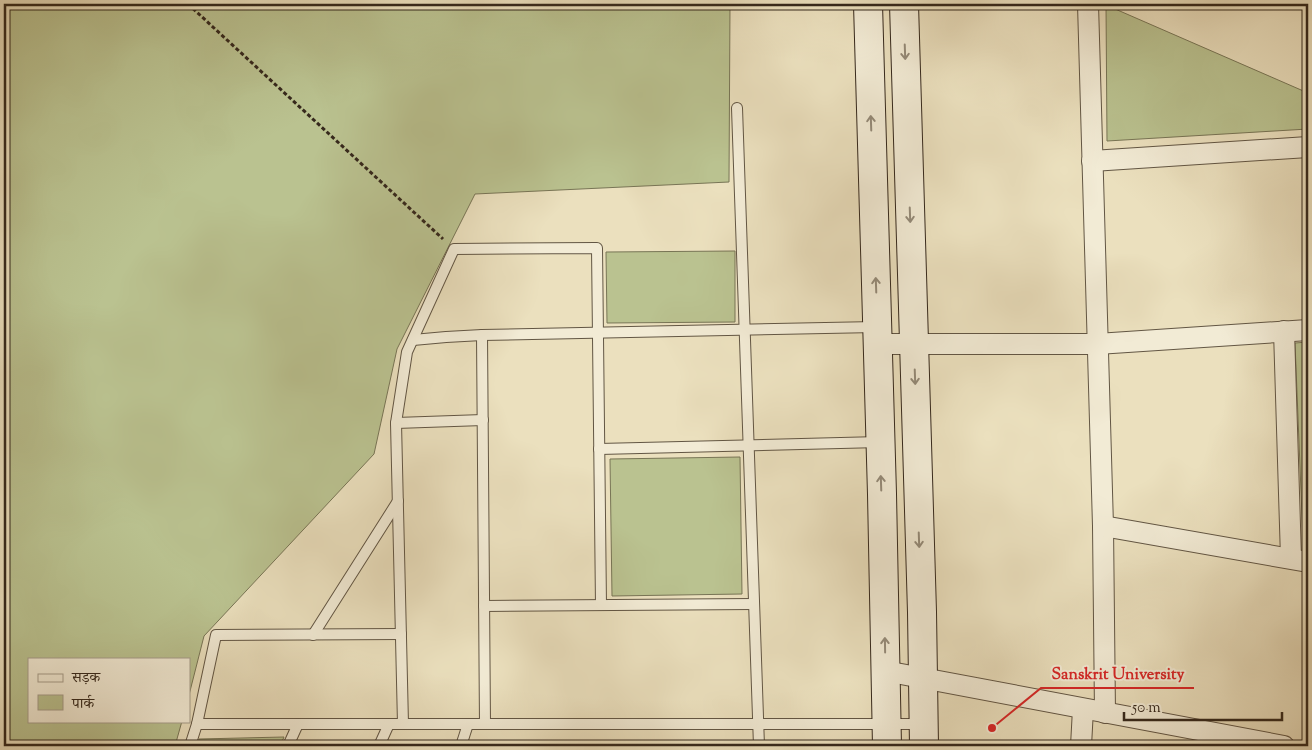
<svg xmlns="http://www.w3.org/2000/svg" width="1312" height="750" font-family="'Sorts Mill Goudy','Noto Serif Devanagari',serif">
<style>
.green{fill:#bac290;stroke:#787556}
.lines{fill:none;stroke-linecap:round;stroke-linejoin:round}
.lane-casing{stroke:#625644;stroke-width:12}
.street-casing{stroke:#625644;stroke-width:22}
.secondary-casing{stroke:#35281c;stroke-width:30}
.path{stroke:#35281c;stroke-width:3;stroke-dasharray:4 2.5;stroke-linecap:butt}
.lane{stroke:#f2ebd5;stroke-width:10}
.street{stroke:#f2ebd5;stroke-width:20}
.secondary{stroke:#f2ebd5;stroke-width:28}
.oneway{stroke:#948a78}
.leader{fill:none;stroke:#d62828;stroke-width:2}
.callout-dot{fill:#d62828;stroke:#f2ebd5;stroke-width:2}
.callout-label{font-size:16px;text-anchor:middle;font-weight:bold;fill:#d62828;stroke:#f2ebd5;stroke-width:4;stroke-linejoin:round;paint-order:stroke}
</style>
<rect width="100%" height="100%" fill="#ebe0be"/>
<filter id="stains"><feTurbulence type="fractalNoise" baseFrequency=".004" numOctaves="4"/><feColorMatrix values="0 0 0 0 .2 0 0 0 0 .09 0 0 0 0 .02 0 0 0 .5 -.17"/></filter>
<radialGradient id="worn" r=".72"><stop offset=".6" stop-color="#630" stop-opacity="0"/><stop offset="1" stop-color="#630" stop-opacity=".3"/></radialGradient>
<g class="green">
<polygon points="4,4 730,4 729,182 475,194 397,349 374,454 204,636 189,695 189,659 29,659 29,721 182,721 175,746 4,746"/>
<polygon points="1106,5 1308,93 1308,129 1107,141"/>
<polygon points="735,251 735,322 607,323 606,252"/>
<polygon points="1308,342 1308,542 1303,541 1295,343"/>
<polygon points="740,457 742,594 612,596 610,459"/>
<polygon points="284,737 280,746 198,746 199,739"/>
</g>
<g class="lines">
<g class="lane-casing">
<g id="lane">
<polyline points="737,108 759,746"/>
<polyline points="482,335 485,724"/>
<polyline points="413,340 446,337 482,335 876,327"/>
<polyline points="396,423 483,420"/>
<polyline points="599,449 880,442"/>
<polyline points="484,606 754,604"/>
<polyline points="313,635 398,501"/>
<polyline points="197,724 922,724"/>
<polyline points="403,724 396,423 407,352 454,249 597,248 601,605"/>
<polyline points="190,746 197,724 216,635 401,634"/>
<polyline points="288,746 298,724"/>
<polyline points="379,746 389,724"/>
<polyline points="461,746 468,724"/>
</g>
</g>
<g class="street-casing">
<g id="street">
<polyline points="1088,4 1103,526 1105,713"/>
<polyline points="1092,161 1308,147"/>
<polyline points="1284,331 1291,558"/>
<polyline points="877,344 1097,344 1308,330"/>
<polyline points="1103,526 1308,562"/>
<polyline points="885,671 1284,746"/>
<polyline points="1081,746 1083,709"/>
</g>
</g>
<g class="secondary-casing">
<g id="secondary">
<polyline points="868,4 882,494 887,746"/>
<polyline points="904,4 922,612 924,746"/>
</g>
</g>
<polyline class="path" points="188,4 443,239"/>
<use href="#lane" class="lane"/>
<use href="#street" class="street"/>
<use href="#secondary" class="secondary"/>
</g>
<defs><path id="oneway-shaft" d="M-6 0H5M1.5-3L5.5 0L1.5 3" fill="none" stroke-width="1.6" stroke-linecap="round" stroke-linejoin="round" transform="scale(1.25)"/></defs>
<g class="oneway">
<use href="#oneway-shaft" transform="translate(905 52) rotate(88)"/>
<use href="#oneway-shaft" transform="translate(871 123) rotate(-92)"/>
<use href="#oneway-shaft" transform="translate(910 215) rotate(88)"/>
<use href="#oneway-shaft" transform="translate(876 285) rotate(-92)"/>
<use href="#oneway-shaft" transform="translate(915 377) rotate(88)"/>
<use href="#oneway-shaft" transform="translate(881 483) rotate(-92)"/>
<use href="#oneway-shaft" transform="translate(919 540) rotate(88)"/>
<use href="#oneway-shaft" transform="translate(885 645) rotate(-91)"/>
</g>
<path class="leader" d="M992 728L1041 688H1194"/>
<circle class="callout-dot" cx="992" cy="728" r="5"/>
<g class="callout-label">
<text x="1118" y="679">Sanskrit University</text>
</g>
<rect width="1312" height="750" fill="none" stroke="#ebe0be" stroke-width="20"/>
<rect x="5" y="5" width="1302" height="740" fill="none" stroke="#35281c" stroke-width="2.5"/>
<rect x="10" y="10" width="1292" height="730" fill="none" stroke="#35281c"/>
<rect x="28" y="658" width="162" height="65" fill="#f2ebd5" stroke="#a69d8b"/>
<rect x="38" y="674" width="25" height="8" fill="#f2ebd5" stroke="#a69d8b"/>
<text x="72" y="682" font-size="15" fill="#35281c">सड़क</text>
<rect x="38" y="695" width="25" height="15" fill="#bac290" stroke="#a69d8b"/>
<text x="72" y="708" font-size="15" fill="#35281c">पार्क</text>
<path d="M1124 712v8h158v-8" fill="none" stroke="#35281c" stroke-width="2.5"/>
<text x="1132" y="712" font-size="15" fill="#35281c" stroke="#f2ebd5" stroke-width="4" paint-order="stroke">50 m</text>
<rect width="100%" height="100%" filter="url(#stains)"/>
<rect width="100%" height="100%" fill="url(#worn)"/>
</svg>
